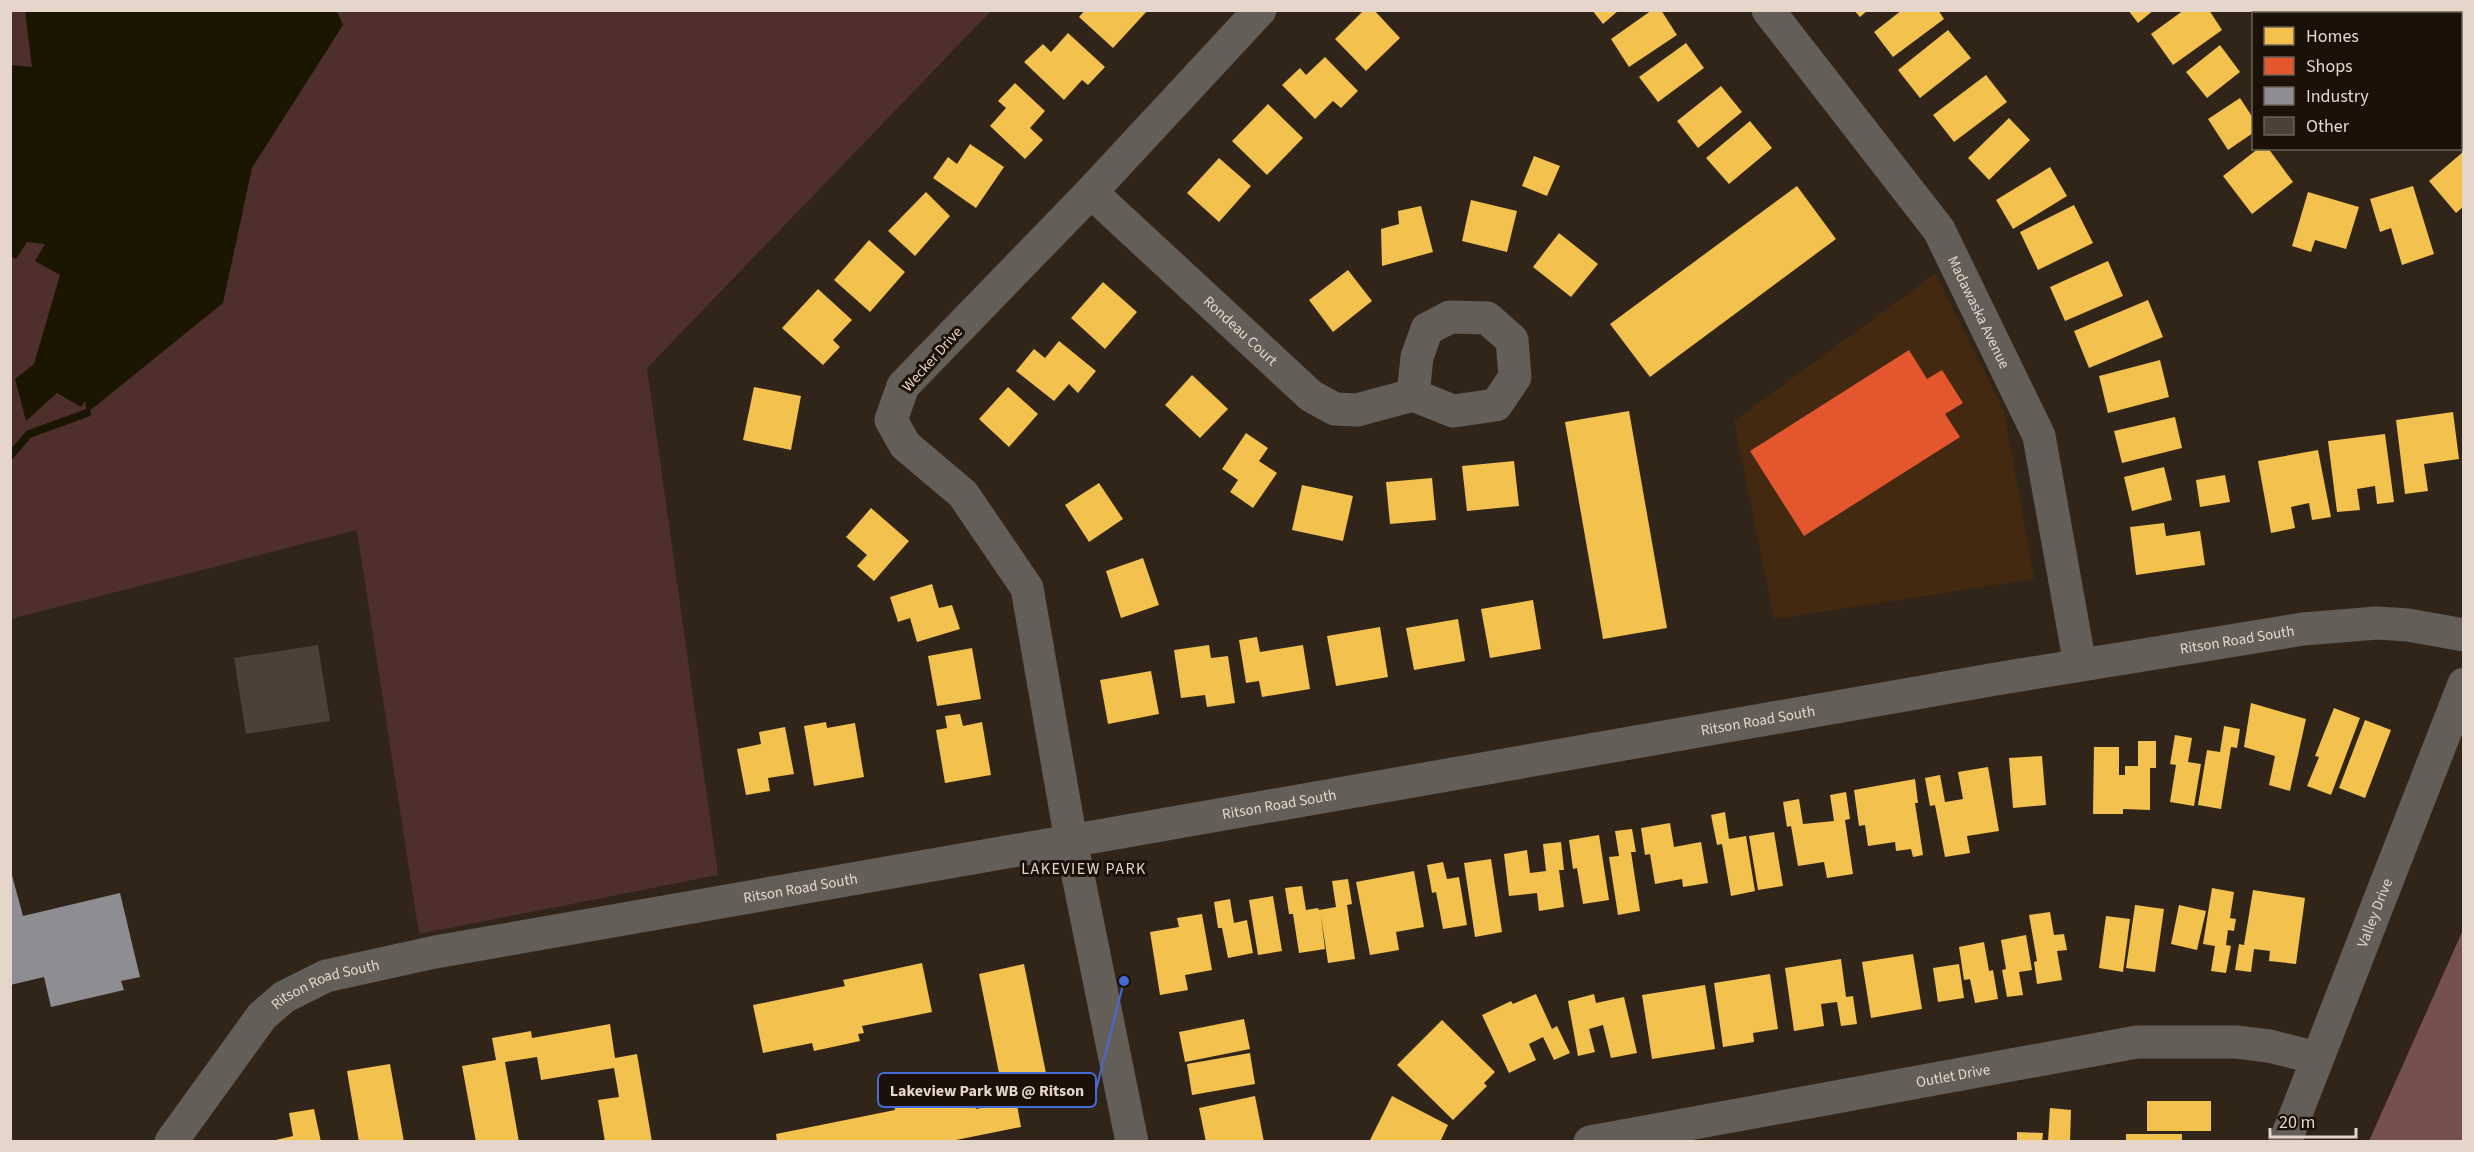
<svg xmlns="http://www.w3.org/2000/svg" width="2474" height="1152" font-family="'Source Sans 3',sans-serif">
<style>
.built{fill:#422910}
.green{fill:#4e2f2c}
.forest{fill:#76504c}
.water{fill:#1b1602}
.homes{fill:#f2c14e}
.shops{fill:#e4572e}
.industry{fill:#8d8d92}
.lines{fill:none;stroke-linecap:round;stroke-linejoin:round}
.stream{stroke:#1b1602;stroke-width:8}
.building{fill:#4c4139}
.minor{stroke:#635e57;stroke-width:33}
.labels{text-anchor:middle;stroke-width:6;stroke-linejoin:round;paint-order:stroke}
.street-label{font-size:15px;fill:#e5d6c9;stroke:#1b1108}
.neighbourhood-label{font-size:16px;letter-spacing:1.5px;fill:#e5d6c9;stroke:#1b1108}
.leader{fill:none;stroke:#4569d5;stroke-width:2}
.callout-dot{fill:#4569d5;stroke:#1b1108;stroke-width:2}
.callout{fill:#1b1108;stroke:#4569d5;stroke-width:2}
.callout-label{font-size:16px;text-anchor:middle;font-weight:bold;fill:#e5d6c9}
</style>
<rect width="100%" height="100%" fill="#31251a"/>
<polygon class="built" points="1935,274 2004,411 2034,579 1774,619 1734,421"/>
<polygon class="green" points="11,11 991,11 647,368 718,875 419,934 357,530 11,619"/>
<polygon class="forest" points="2463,930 2463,1141 2369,1141"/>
<polygon class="water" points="337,11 343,25 252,168 223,303 87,413 85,401 81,407 57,393 26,421 15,379 34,364 60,275 35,261 45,244 27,242 16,259 11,257 11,65 32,67 25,11"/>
<g class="homes">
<polygon points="1085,10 1148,10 1113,48 1079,17"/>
<polygon points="1364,10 1374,10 1400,38 1366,71 1335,39"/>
<polygon points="1592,10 1619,10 1603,24"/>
<polygon points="1652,10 1661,10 1677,35 1629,67 1611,39"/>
<polygon points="1854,10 1868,10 1860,17"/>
<polygon points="1902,10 1938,10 1944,19 1893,57 1874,32"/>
<polygon points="2128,10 2154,10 2138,23"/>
<polygon points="2184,10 2209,10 2222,30 2173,65 2151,34"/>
<polygon points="2438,10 2453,10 2451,14 2442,14"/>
<polygon points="1948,30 1971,58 1920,98 1898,70"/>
<polygon points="1068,33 1105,67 1088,85 1082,80 1064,100 1024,62 1043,44 1051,52"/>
<polygon points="1686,43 1704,68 1658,102 1639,77"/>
<polygon points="2220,45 2240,72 2207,98 2186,72"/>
<polygon points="1325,57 1358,91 1341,108 1333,101 1315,119 1282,85 1300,68 1306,75"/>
<polygon points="1986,75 2007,102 1954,142 1933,115"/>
<polygon points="1015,83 1045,111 1030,128 1043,140 1025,159 990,126 1006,108 998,101"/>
<polygon points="1721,86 1742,112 1698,148 1677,121"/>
<polygon points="2240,98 2253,118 2253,133 2228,150 2208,119"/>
<polygon points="1268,104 1303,138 1267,175 1232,141"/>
<polygon points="2009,118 2030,140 1989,180 1968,158"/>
<polygon points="1750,121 1772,148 1729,184 1706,158"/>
<polygon points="970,144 1004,167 976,208 933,178 948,157 957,164"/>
<polygon points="2259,148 2268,148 2293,182 2252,214 2223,176"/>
<polygon points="2463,152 2463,207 2456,213 2429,181"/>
<polygon points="1534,156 1560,166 1547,196 1522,186"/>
<polygon points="1219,158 1251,186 1219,222 1187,193"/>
<polygon points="2050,167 2067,196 2013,229 1996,200"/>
<polygon points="1797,186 1836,239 1650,377 1610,324"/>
<polygon points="2413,186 2434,254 2402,265 2391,228 2380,232 2370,199"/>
<polygon points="926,192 950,216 915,256 888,231"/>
<polygon points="2308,192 2359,207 2346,249 2315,240 2311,252 2292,246"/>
<polygon points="1471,200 1517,211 1507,252 1462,241"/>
<polygon points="2074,205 2093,243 2038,270 2020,232"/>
<polygon points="1421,206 1433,252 1382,266 1381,229 1399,224 1398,211"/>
<polygon points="1559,233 1598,264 1571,297 1533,267"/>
<polygon points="869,240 905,272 870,312 834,280"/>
<polygon points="2108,261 2123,296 2065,321 2050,287"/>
<polygon points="1348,270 1372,301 1333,332 1309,300"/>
<polygon points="1103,282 1137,312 1105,349 1071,318"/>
<polygon points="818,289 852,320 833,340 840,347 823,365 782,328"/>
<polygon points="2148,300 2163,337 2089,368 2074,331"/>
<polygon points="1059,341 1096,371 1078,393 1069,384 1054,401 1016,371 1034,349 1045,358"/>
<polygon points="2160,360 2169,397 2108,413 2099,376"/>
<polygon points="1192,375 1228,409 1200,438 1165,405"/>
<polygon points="754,387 801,396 791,450 743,440"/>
<polygon points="1008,387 1038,414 1009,447 979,419"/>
<polygon points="1629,411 1667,628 1603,639 1565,422"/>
<polygon points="2453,412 2459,459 2424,464 2428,491 2405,494 2396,420"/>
<polygon points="2175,417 2182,448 2122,463 2114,431"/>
<polygon points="1246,433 1268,448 1259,461 1277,473 1253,508 1230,492 1238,480 1222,469"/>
<polygon points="2385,434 2394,502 2377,504 2375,486 2357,489 2360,510 2337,512 2328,441"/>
<polygon points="2318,450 2331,517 2312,520 2309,503 2291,507 2295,528 2271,533 2258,461"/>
<polygon points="1514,461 1519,506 1467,511 1462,466"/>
<polygon points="2164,467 2172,500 2132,511 2124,477"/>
<polygon points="2225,475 2230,502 2200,507 2196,480"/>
<polygon points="1432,478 1436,520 1390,524 1386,482"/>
<polygon points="1099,483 1123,519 1089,542 1065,505"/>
<polygon points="1302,485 1353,496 1343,541 1292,530"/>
<polygon points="871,508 909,541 874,581 857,566 867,555 846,537"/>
<polygon points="2164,523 2166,536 2200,531 2205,565 2136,575 2130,527"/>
<polygon points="1143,558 1159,605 1121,618 1106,571"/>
<polygon points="932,584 939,608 952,605 960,629 917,642 910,618 898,622 890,597"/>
<polygon points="1533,600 1541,649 1490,658 1481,609"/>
<polygon points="1458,619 1465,661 1414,670 1406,628"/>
<polygon points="1380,627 1388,677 1336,686 1327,636"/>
<polygon points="1257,637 1260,652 1303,645 1310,689 1262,697 1259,681 1246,683 1239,640"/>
<polygon points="1209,645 1211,658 1228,656 1235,703 1207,707 1205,695 1181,698 1174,650"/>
<polygon points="972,648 981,699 937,706 928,656"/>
<polygon points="1151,671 1159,714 1108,724 1100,680"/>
<polygon points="2251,703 2306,719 2290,791 2269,785 2275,756 2244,747"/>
<polygon points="2334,708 2360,718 2331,795 2307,786 2319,757 2315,756"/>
<polygon points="960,714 963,726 982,722 991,775 945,783 936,730 947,728 945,716"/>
<polygon points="2365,720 2391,730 2365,798 2339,788"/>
<polygon points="826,722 827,728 855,723 864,777 814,786 804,726"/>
<polygon points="2224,726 2240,729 2237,748 2231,747 2221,809 2198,805 2207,750 2220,752"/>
<polygon points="785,727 794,774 768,778 770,791 746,795 737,749 761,744 759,732"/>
<polygon points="2175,735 2192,738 2188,762 2201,764 2194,806 2170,802 2176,765 2170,764"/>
<polygon points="2138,741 2156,741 2156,768 2150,768 2150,810 2123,809 2123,814 2093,814 2094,747 2119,747 2119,775 2125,775 2125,766 2138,766"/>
<polygon points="2042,756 2046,805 2013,808 2009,758"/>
<polygon points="1988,767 1999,831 1967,836 1970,853 1945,857 1935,805 1930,806 1925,778 1940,775 1945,802 1963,799 1958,772"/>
<polygon points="1915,779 1918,803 1915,803 1923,855 1913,857 1911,849 1896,851 1895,842 1868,846 1865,825 1859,826 1854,790"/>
<polygon points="1846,792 1850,819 1845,820 1853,874 1827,878 1824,862 1798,866 1791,826 1787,827 1783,802 1799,799 1803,824 1834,821 1830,795"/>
<polygon points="1725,812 1729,839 1746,836 1755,891 1731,896 1722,844 1717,845 1711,815"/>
<polygon points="1670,823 1674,847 1701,842 1708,883 1683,887 1682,879 1655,884 1650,854 1645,855 1641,828"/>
<polygon points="1632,829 1636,852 1631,852 1640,911 1618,915 1609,857 1619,856 1615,831"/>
<polygon points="1774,832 1783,886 1758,890 1749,836"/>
<polygon points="1599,835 1609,900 1583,904 1577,868 1573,869 1569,840"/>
<polygon points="1561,842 1564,870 1559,870 1564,907 1539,911 1537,893 1509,896 1504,854 1527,850 1530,873 1546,871 1543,844"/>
<polygon points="1491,859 1502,932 1475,937 1464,863"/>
<polygon points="1443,862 1447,879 1459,877 1467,925 1443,929 1436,892 1432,893 1427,865"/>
<polygon points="1414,871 1424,927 1396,932 1399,950 1370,955 1356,882"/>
<polygon points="1348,879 1352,904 1347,905 1355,959 1328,963 1321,916 1325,949 1299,953 1293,914 1289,914 1285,888 1302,886 1306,910 1318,908 1319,910 1336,907 1332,881"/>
<polygon points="2212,888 2234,892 2230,918 2236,919 2234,931 2228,930 2226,945 2231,946 2226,973 2211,971 2215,946 2203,944"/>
<polygon points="2253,890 2305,898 2296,964 2269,961 2270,951 2254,949 2251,972 2235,970 2239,944 2244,945"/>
<polygon points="1273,896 1282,951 1258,955 1249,900"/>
<polygon points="1230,899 1234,923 1247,920 1253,953 1228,958 1222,928 1218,928 1214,902"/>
<polygon points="2135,905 2164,909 2155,972 2126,968"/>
<polygon points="2179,905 2206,911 2197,950 2171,944"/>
<polygon points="2050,912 2054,935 2064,934 2067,950 2057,951 2062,980 2037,984 2034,962 2037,961 2029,915"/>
<polygon points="1202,914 1212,970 1185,975 1188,990 1160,995 1150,932 1179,927 1177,918"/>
<polygon points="2106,916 2130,919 2123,972 2099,968"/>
<polygon points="2026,935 2032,970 2019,972 2023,995 2007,997 2002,970 2006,969 2001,940"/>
<polygon points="1984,942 1989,971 1993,970 1998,999 1975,1003 1970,979 1964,980 1959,947"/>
<polygon points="1913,954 1922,1009 1871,1018 1862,962"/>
<polygon points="1841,959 1846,997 1853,996 1857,1024 1841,1026 1837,1002 1821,1004 1824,1026 1794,1031 1785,968"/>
<polygon points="922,963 932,1012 862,1026 864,1033 858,1034 860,1041 814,1051 812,1043 763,1053 753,1005 845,986 843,980"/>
<polygon points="1024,964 1051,1098 1017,1105 1021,1127 946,1142 777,1142 776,1134 895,1110 894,1103 972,1088 976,1109 1005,1103 979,974"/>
<polygon points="1959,964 1964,998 1938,1002 1933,968"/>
<polygon points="1770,974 1778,1029 1753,1033 1754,1042 1723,1047 1714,983"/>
<polygon points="1705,985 1715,1049 1652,1059 1642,995"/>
<polygon points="1536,994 1552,1029 1557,1026 1570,1053 1554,1060 1543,1037 1529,1044 1536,1060 1509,1073 1482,1015 1511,1001 1513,1004"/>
<polygon points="1594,994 1596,1003 1624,997 1637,1053 1611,1058 1603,1025 1589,1029 1595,1052 1578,1056 1568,1001"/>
<polygon points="1244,1019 1250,1049 1185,1062 1179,1032"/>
<polygon points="1442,1020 1495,1072 1484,1083 1487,1086 1453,1120 1397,1065"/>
<polygon points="610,1024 615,1058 637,1054 652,1142 605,1142 598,1100 619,1097 614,1068 541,1080 537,1057 505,1062 519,1142 476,1142 462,1066 496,1060 492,1038 531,1031 532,1038"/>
<polygon points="1250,1053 1255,1084 1192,1095 1187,1064"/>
<polygon points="390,1064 404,1142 359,1142 347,1071"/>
<polygon points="1255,1096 1264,1142 1206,1142 1199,1108"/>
<polygon points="1392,1096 1448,1125 1440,1142 1369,1142"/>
<rect x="2147" y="1101" width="64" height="30"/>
<polygon points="2050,1108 2071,1110 2070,1142 2048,1142"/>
<polygon points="314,1109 321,1142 267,1142 293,1136 289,1113"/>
<polygon points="2017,1132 2043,1133 2042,1142 2017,1142"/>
<rect x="2126" y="1134" width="56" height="8"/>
</g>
<polygon class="shops" points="1909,350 1927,379 1942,370 1963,403 1945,414 1960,437 1804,536 1750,451"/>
<polygon class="industry" points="10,868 23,916 120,893 140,977 121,981 124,990 51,1007 44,977 10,985"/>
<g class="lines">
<polyline class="stream" points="10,456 29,434 87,413"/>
</g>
<polygon class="building" points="318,645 330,721 246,734 234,658"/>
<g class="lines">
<g class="minor">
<path id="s1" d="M 1768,10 L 1939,230 L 2039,436 L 2080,665"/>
<polyline points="2300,10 2303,14"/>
<path id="s2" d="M 1091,192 L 1311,396 L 1335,409 L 1357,410 L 1413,395 L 1453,411 L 1496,405 L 1515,377 L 1512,340 L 1487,318 L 1450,317 L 1427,329 L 1417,357 L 1413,395"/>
<path id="s3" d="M 171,1142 L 262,1016 L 284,997 L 326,976 L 435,952 L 1996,679 L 2303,629 L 2377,623 L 2408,625 L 2464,635"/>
<polyline points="1132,1142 1071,841 1027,588 963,494 905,445 891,420 903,386 1091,192 1260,10"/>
<path id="s4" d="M 1590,1142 L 2137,1042 L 2236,1042 L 2269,1046 L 2317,1058"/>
<path id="s5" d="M 2285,1142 L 2464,684"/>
</g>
</g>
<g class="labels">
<g class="street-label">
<text dy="5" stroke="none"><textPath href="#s1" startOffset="370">Madawaska Avenue</textPath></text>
<text dy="5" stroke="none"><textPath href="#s2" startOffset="204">Rondeau Court</textPath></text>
<text transform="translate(932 359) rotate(-48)" y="5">Wecker Drive</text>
<text dy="5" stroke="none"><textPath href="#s3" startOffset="2172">Ritson Road South</textPath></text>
<text dy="5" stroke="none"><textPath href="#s3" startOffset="1686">Ritson Road South</textPath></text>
<text dy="5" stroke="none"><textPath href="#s3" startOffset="1200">Ritson Road South</textPath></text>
<text dy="5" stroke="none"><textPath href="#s3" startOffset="714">Ritson Road South</textPath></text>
<text dy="5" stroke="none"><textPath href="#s5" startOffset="246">Valley Drive</textPath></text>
<text dy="5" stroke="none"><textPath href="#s3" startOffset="228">Ritson Road South</textPath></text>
<text dy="5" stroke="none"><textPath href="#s4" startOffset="369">Outlet Drive</textPath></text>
</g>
<g class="neighbourhood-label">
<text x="1084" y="874">LAKEVIEW PARK</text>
</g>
</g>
<path class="leader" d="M1124 981L1096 1090"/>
<circle class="callout-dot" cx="1124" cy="981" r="6"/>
<rect class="callout" x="878" y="1073" width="218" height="34" rx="6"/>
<g class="callout-label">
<text x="987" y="1096">Lakeview Park WB @ Ritson</text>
</g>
<rect width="2474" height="1152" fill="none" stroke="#e5d6c9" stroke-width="24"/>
<rect x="2252" y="12" width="210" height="138" fill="#1b1108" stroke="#6c6055" stroke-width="1.5"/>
<rect x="2264" y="27" width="30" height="18" fill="#f2c14e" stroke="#6c6055" stroke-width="1.5"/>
<text x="2306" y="42" font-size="18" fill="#e5d6c9">Homes</text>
<rect x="2264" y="57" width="30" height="18" fill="#e4572e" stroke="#6c6055" stroke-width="1.5"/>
<text x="2306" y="72" font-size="18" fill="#e5d6c9">Shops</text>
<rect x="2264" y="87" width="30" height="18" fill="#8d8d92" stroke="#6c6055" stroke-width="1.5"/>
<text x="2306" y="102" font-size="18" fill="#e5d6c9">Industry</text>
<rect x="2264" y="117" width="30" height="18" fill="#4c4139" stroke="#6c6055" stroke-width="1.5"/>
<text x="2306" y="132" font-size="18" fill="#e5d6c9">Other</text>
<path d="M2270 1128v9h86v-9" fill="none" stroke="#e5d6c9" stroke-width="3"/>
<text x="2279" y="1128" font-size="18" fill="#e5d6c9" stroke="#1b1108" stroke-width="4.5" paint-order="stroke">20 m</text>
</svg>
